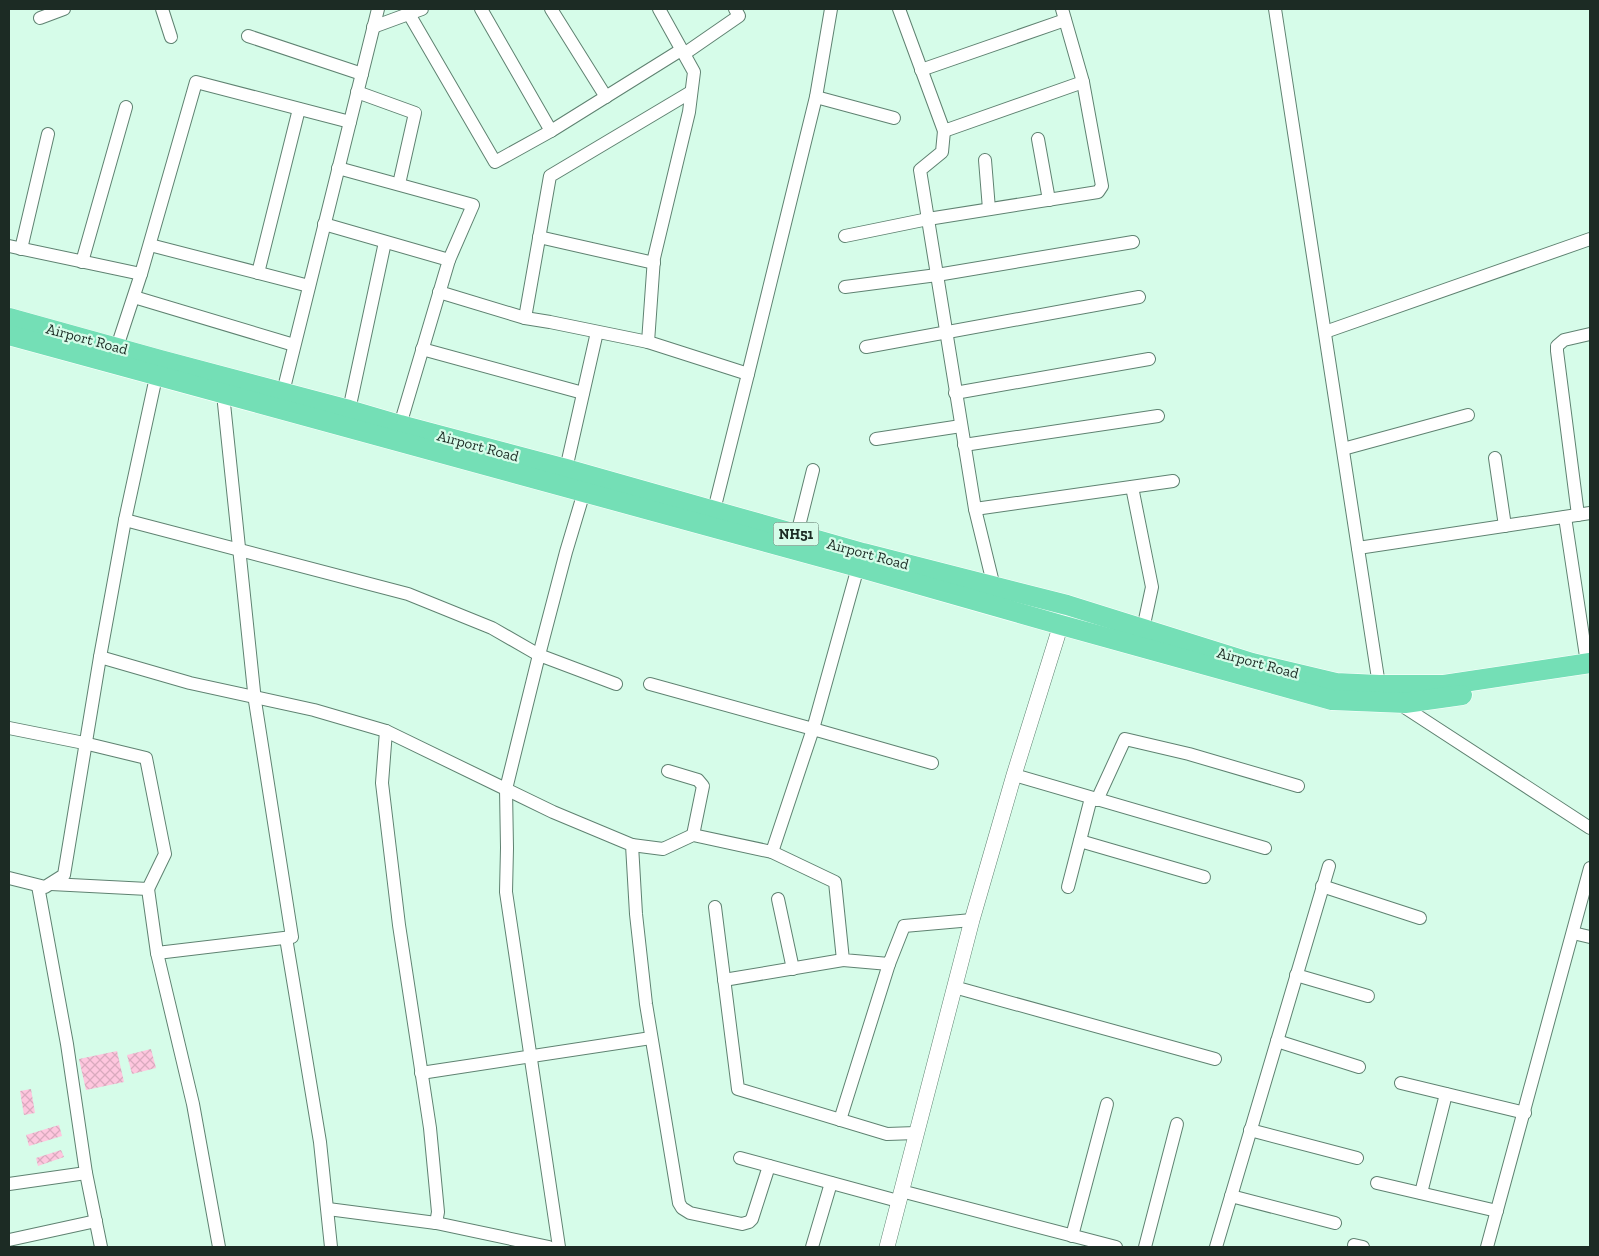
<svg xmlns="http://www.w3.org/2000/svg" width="1599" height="1256" font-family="'Zilla Slab',serif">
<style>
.building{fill:url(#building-cross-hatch)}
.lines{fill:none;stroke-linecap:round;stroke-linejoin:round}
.minor-casing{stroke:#5f8271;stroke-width:14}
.tertiary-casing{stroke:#5f8271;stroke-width:16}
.trunk-casing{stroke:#fff;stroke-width:21}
.minor{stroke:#fff;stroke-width:12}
.tertiary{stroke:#fff;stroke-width:15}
.trunk{stroke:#74dfb6;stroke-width:20}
.labels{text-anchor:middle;stroke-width:4.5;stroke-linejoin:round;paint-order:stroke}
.shield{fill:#d6fce9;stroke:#546a5f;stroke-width:1}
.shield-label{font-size:14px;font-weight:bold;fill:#1c2b24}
.street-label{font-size:15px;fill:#1c2b24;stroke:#d6fce9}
</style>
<defs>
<pattern id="building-cross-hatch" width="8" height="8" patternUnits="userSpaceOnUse" patternTransform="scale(1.25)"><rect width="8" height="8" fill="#fec6de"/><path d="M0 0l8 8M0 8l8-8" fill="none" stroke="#d9aabe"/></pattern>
</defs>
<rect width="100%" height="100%" fill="#d6fce9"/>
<g class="building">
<polygon points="151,1049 156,1068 132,1074 127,1055"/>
<polygon points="117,1051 124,1082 86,1090 79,1059"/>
<polygon points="31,1089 35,1113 24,1115 20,1091"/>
<polygon points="59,1125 62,1136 29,1146 26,1135"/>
<polygon points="61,1150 64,1157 38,1166 36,1158"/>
</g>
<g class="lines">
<g class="minor-casing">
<g id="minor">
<polyline points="162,9 171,37"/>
<polyline points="481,9 551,131"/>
<polyline points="551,9 606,97"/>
<polyline points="659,9 694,72 689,112 654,258 648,342 748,374 714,510"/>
<polyline points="899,9 944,131 1083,82 1062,9"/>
<polyline points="1275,9 1379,685 1383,689"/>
<polyline points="409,14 495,162 551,131 681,50"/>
<polyline points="40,18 64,9"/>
<polyline points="373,27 422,9"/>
<polyline points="248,36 362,74"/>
<polyline points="684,54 739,16 735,9"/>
<polyline points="921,70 1065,20"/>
<polyline points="357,92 415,113 399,184"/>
<polyline points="816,97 894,118"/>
<polyline points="944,131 942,152 920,170 975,509 994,587"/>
<polyline points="1038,139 1049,200"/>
<polyline points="985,160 989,209"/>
<polyline points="338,168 473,205 449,260"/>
<polyline points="324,224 449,260 400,425"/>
<polyline points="845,236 928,219 1098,192 1102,186 1083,82"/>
<polyline points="539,237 654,263"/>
<polyline points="150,245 309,286"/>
<polyline points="9,246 141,274 117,347"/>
<polyline points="21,249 48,134"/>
<polyline points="82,262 126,107"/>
<polyline points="258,273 299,109"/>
<polyline points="141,274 196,82 350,122"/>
<polyline points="845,287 937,275 1133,242"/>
<polyline points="439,292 525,318 550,322 648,342"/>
<polyline points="134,297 294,345"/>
<polyline points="525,318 550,176 691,92"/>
<polyline points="1325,332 1590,239"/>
<polyline points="866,347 1139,297"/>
<polyline points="422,349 583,393"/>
<polyline points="748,374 816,97 831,9"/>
<polyline points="283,392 378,9"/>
<polyline points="955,393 1149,359"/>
<polyline points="349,410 385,242"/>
<polyline points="876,439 961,426"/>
<polyline points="964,445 1158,416"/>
<polyline points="1343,449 1468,415"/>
<polyline points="1495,458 1505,526"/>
<polyline points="566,469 597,332"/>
<polyline points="1132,487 1152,587 1143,629"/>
<polyline points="975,509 1173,481"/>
<polyline points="1578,515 1557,351 1557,346 1564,340 1590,334"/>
<polyline points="1565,517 1587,663"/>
<polyline points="125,520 408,594 492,628 539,655 566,552 584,492"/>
<polyline points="797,534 813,470"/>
<polyline points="1358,548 1590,513"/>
<polyline points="100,657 190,683 314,710 386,731 553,812 632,845 636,914 646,1004 679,1203 682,1208 690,1213 742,1224 749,1222 752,1219 769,1166"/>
<polyline points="650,684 813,729 858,567"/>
<polyline points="1398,703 1590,828"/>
<polyline points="9,728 84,743 146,758 165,854 148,889"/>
<polyline points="386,731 382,783 399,925 430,1128 438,1212 436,1223"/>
<polyline points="668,771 698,780 703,786 693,835"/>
<polyline points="1014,775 1265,848"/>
<polyline points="1097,800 1125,739 1189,754 1298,786"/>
<polyline points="1080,841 1204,877"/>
<polyline points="632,845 663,849 693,835 772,852 813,729 932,763"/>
<polyline points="772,852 835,882 843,960 889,964 904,926 972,920"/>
<polyline points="9,878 45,887 64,875 100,657 125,520 156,377"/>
<polyline points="51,884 148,889 157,953 292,937 255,701 223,394"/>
<polyline points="1322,886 1420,918"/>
<polyline points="1068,887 1091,798"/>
<polyline points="778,899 793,969"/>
<polyline points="715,907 738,1089 887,1134 916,1133"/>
<polyline points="1573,933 1590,937"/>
<polyline points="286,938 320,1142 331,1247"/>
<polyline points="157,953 193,1104 219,1247"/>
<polyline points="1296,975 1368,996"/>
<polyline points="724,980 843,960"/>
<polyline points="954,987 1215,1059"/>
<polyline points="1277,1041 1359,1067"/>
<polyline points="421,1073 651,1038"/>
<polyline points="1401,1083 1525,1113"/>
<polyline points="840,1120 889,964"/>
<polyline points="1250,1130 1357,1158"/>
<polyline points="740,1158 898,1201"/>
<polyline points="86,1173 101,1247"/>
<polyline points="1377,1183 1497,1211"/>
<polyline points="9,1184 86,1173 67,1044 38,886"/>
<polyline points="901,1191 1116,1247"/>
<polyline points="1421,1193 1446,1094"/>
<polyline points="1231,1196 1335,1223"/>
<polyline points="328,1209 436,1223 549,1247"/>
<polyline points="1072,1236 1107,1104"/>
<polyline points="9,1240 96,1221"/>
<polyline points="1354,1245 1363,1247"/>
<polyline points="559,1247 506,892 507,848 506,789 539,655 616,684"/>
<polyline points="812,1247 831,1183"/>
<polyline points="1145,1247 1177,1124"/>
<polyline points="1216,1247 1329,866"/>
<polyline points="1487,1247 1590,868"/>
</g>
</g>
<g class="tertiary-casing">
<polyline id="tertiary" points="887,1247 972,920 1014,775 1067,605"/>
</g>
<g class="trunk-casing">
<g id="trunk">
<polyline points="9,318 160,360 349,410 400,425 566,469 863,553 1067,605 1252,663 1336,683 1379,685 1444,685 1590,663"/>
<polyline points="9,335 858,567 1061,625 1332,700 1405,703 1462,695"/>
</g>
</g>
<use href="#minor" class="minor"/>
<use href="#tertiary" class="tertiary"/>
<use href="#trunk" class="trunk"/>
</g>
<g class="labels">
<rect class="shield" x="773.5" y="522.5" width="45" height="23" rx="4"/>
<g class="shield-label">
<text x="796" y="539">NH51</text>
</g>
<g class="street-label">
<text transform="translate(87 339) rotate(15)" y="5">Airport Road</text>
<text transform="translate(478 446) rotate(15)" y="5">Airport Road</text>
<text transform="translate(868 554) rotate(15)" y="5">Airport Road</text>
<text transform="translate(1258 663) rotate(15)" y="5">Airport Road</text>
</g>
</g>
<rect width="1599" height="1256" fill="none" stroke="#1c2b24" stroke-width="20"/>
</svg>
